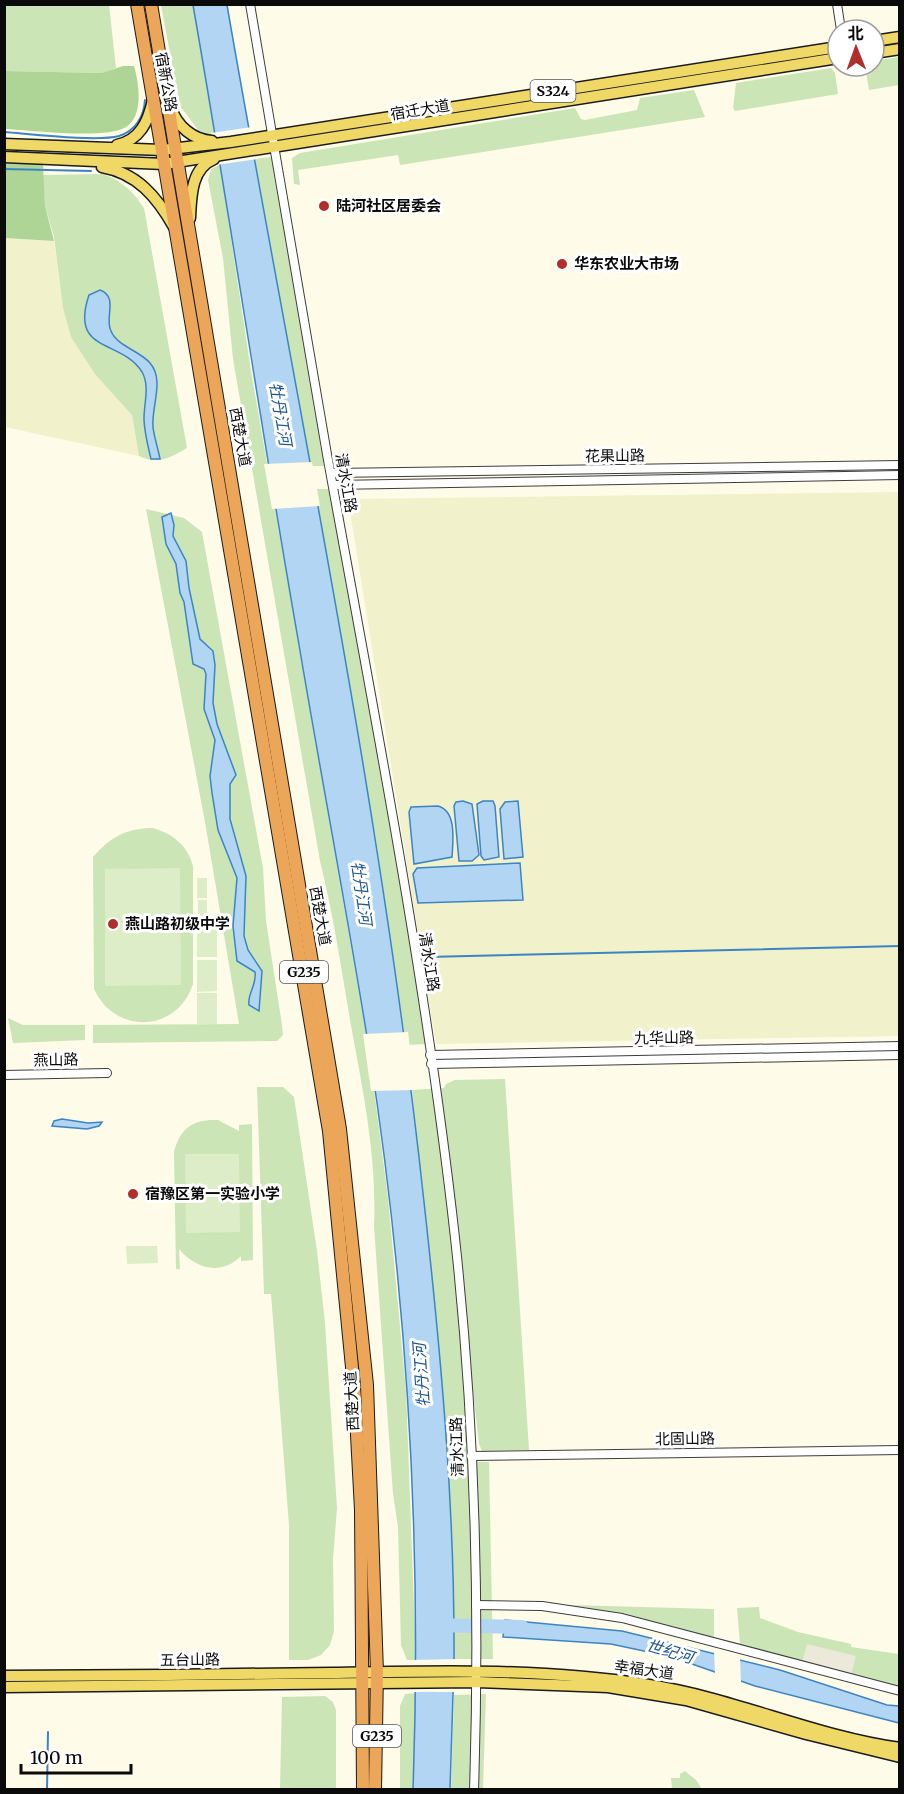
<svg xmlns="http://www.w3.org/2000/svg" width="904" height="1794" font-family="Merriweather,'Noto Sans SC',serif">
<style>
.farmland{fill:#f1f1cb}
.green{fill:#cbe5b6}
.forest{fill:#aed596}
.pitch{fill:#ddedc7}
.plaza{fill:#ece8da}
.water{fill:#b1d5f2;stroke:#3d84c4;stroke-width:1.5}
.pier{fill:#fefbe9}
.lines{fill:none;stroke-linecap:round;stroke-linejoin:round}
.stream{stroke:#3d84c4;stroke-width:2}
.river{stroke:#b1d5f2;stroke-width:14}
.minor-casing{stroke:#3d3d3d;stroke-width:10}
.major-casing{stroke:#1b1b1b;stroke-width:13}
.highway-casing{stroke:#1b1b1b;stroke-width:14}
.minor{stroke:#fff;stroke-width:8}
.major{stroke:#f0d867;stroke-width:10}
.highway{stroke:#eba659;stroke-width:12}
.poi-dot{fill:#b02f2c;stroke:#fff;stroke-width:2}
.labels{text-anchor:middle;stroke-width:6;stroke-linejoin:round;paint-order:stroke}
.shield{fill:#fff;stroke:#545454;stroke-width:1.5}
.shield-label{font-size:14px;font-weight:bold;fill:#0a0a0a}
.street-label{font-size:15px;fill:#0a0a0a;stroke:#fff}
.poi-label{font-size:15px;font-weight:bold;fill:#0a0a0a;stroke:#fff;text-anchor:start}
.water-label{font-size:16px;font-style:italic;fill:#1d5793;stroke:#fff}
</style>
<rect width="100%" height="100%" fill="#fefbe9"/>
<g class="farmland">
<polygon points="4,238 54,241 63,307 71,337 132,415 139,456 5,427"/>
<polygon points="899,492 899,1036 436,1044 348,499"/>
</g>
<g class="green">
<polygon points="4,5 109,5 116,68 103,73 5,71"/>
<polygon points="161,5 193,5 215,133 202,135 180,106"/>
<polygon points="899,57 899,85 869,90 865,66 874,66 874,61"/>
<polygon points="831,68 835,73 838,94 735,111 733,108 736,83"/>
<polygon points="694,90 705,117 400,165 398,155 298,170 300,185 294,184 292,158 300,153 575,108 581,119 585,120 637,110 640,98"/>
<polygon points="270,157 273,158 327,466 310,466 255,159"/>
<path d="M 220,165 L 251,371 L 369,1051 L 388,1198 L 406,1391 L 416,1660 L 407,1660 L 401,1645 L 398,1527 L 393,1494 L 374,1226 C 377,1160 364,1096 352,1031 C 342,974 334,917 320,861 L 233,359 L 223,258 L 208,180 L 211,169 Z"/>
<path d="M 102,174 C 122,180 133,192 144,208 L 187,448 C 170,458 158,465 139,456 L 132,415 L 95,374 L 71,337 L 63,308 L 54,237 L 45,206 L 43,175 Z"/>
<polygon points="314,489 330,489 379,758 427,1044 406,1045 376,839"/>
<polygon points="146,509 184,518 202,532 263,868 266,921 282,1025 283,1035 277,1041 93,1043 93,1025 239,1024 205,822"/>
<path d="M 153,828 C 173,834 187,845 193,866 L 193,984 C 177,1033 115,1035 94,989 L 93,857 C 110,837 127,828 153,828 Z"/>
<polygon points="8,1018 23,1025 85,1025 85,1040 13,1043"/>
<polygon points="505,1079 529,1450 482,1451 479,1444 472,1383 477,1462 489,1462 493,1659 454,1659 450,1522 435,1305 412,1090 444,1088 446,1084 455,1080"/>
<polygon points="257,1087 283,1087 294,1097 317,1251 325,1323 337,1508 333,1559 334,1631 330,1645 321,1655 308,1660 289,1660 289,1525 271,1294 264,1294"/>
<path d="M 218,1120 L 239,1131 L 239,1125 L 252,1124 L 253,1260 L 241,1261 L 241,1256 C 221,1276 196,1269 179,1249 L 180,1269 L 176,1269 L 174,1152 C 180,1128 193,1119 218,1120 Z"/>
<polygon points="497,1603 714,1609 714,1637 646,1620"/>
<polygon points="759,1607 760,1618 798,1632 851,1644 851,1647 899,1654 899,1687 864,1680 740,1644 737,1608"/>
<polygon points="417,1693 413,1789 400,1790 400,1706 405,1694"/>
<polygon points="486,1694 483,1789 451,1790 454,1695"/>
<polygon points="325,1696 333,1702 336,1710 336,1789 280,1789 282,1697"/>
<polygon points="685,1771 696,1780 702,1789 672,1789 671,1778 680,1778 680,1774"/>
</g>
<g class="forest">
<path d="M 123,66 L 134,66 C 139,83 144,116 126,127 C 106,140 31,130 5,129 L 5,71 L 102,73 Z"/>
<polygon points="4,163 43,164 45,206 54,241 5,238"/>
</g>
<g class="pitch">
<polygon points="180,868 181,985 105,986 105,869"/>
<rect x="197" y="878" width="10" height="20"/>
<rect x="198" y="900" width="9" height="20"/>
<rect x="197" y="926" width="20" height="31"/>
<polygon points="197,960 217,960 217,991 197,992"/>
<rect x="197" y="993" width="20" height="31"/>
<polygon points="185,1154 239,1154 240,1232 186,1233"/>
<polygon points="126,1246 157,1246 158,1263 127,1264"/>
</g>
<polygon class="plaza" points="807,1644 856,1656 851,1675 802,1663"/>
<g class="water">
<path d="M 193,5 L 227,5 C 296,403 381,800 424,1202 C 441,1354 455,1509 454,1663 C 453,1705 451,1747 450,1789 L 413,1789 C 422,1543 407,1293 369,1049 C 347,912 321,776 298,639 C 261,428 230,216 193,5 Z"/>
<path d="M 100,290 C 119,297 104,318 111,331 C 117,346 140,351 150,363 C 165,380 151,407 153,427 C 154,437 158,448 160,459 L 151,459 C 148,446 144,431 144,418 C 144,403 150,386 142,372 C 122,339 69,354 89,295 Z"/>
<path d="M 171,513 L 174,525 L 173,536 L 186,561 L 189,588 L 200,639 L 213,651 L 215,665 L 213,703 L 217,724 L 236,775 L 230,784 L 230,819 L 246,876 L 244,936 L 248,950 L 262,971 L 259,1011 L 249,1005 C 247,994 257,985 255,972 L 237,961 L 233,926 L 237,878 L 218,830 L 212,793 L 210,776 L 215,740 L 204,709 L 206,674 L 204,669 L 193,664 L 184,602 L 180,593 L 176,564 L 166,544 L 162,517 Z"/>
<polygon points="463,801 472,804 479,855 472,861 459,861 454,806 456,802"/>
<polygon points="483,801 493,801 495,806 499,857 484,860 481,856 477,804"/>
<polygon points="518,801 523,857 504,859 500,809 505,802"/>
<path d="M 438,806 C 457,811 453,841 452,857 L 414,864 L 409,812 L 411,807 Z"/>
<polygon points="520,863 523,900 418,903 413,874 417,868"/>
<polygon points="62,1119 88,1123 102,1122 99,1126 87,1129 52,1126 54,1121"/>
<polygon points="505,1620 622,1631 780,1670 887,1705 899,1706 899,1723 755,1686 672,1657 611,1644 503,1637"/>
</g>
<g class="pier">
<polygon points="252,127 258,159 216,165 211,133"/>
<polygon points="312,462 320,506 272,509 264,464"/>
<polygon points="408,1032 415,1090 371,1091 363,1034"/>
<polygon points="714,1651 740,1657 741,1683 715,1674"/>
<polygon points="457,1659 456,1692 414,1692 413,1660"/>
</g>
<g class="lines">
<g class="stream">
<path d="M 4,132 C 31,134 97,142 119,136 C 135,131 144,117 145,100"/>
<polyline points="4,169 91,171"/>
<polyline points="427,957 900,946"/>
<polyline points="47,1790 48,1732"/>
</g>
<polyline class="river" points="436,1625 522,1627"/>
<g class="minor-casing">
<g id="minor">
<path d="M 250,4 C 276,156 301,308 328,460 C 375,718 426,977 455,1238 C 475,1421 480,1606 474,1790"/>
<polyline points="837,4 841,30"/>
<polyline points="331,473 900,465"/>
<polyline points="333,485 900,475"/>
<polyline points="430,1055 900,1046"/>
<polyline points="431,1064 900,1055"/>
<polyline points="4,1075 107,1073"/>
<polyline points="471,1456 900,1450"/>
<polyline points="476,1605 542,1606 622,1618 900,1691"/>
</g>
</g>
<g class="major-casing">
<g id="major">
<polyline points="874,41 900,37"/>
<polyline points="874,53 900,49"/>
<path d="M 171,108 C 177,126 193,140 212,141"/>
<polyline points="4,144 162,150 231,142 838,47"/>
<path d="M 117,145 C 140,140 148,122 153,100"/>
<polyline points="4,157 164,164 838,58"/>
<path d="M 102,167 C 137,173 157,197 174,227"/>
<path d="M 190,218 C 191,197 191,168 214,159"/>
<path d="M 4,1676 C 114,1676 222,1674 332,1673 C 437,1671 544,1668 649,1685 C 734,1698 814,1736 900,1748"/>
<polyline points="4,1687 477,1682 608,1687 686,1700 806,1734 900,1757"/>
</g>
</g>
<g class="highway-casing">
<g id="highway">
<polyline points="137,4 329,1131 355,1398 361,1510 363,1790"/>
<polyline points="151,4 340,1129 367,1385 377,1672 375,1790"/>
</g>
</g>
<use href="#minor" class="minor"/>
<use href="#major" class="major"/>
<use href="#highway" class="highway"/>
</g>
<g class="poi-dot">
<circle cx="324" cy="206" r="6"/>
<circle cx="562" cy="264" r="6"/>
<circle cx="113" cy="924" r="6"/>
<circle cx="133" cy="1194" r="6"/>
</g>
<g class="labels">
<g class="shield">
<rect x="530.5" y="80" width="45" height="22" rx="4.5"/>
<rect x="280" y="961" width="48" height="22" rx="4.5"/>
<rect x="353" y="1725" width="48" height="22" rx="4.5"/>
</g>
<g class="shield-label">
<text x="553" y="96">S324</text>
<text x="304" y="977">G235</text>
<text x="377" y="1741">G235</text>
</g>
<g class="street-label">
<text transform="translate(166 82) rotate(80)" y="5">宿新公路</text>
<text transform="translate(420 110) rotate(-9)" y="5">宿迁大道</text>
<text transform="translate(240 437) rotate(80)" y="5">西楚大道</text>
<text transform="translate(615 456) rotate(-1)" y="5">花果山路</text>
<text transform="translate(346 483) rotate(80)" y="5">清水江路</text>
<text transform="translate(320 916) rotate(80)" y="5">西楚大道</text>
<text transform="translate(429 962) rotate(81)" y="5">清水江路</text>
<text transform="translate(664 1038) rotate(-1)" y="5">九华山路</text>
<text transform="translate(56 1060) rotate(-1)" y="5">燕山路</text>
<text transform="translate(352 1401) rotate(-93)" y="5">西楚大道</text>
<text transform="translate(685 1439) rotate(-1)" y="5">北固山路</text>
<text transform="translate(457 1447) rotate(-92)" y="5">清水江路</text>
<text transform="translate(190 1660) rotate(-1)" y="5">五台山路</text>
<text transform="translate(644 1670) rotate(8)" y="5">幸福大道</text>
</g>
<g class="poi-label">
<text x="336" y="211">陆河社区居委会</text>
<text x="574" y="269">华东农业大市场</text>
<text x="125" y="929">燕山路初级中学</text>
<text x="145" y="1199">宿豫区第一实验小学</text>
</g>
<g class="water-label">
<text transform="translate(281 414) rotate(80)" y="6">牡丹江河</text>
<text transform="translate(362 893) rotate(82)" y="6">牡丹江河</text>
<text transform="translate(421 1375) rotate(-94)" y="6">牡丹江河</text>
<text transform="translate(670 1651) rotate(16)" y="6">世纪河</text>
</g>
</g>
<rect width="904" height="1794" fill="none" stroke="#0a0a0a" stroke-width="12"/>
<g transform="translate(856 48) rotate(359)"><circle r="28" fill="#ffffff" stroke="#9d9d9d" stroke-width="1.5"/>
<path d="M0-4.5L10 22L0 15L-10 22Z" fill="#b02f2c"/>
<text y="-9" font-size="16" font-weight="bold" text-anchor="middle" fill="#0a0a0a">北</text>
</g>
<path d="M21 1764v9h110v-9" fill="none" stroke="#0a0a0a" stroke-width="3"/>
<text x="30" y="1764" font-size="18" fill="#0a0a0a" stroke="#ffffff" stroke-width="4.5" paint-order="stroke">100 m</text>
</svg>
